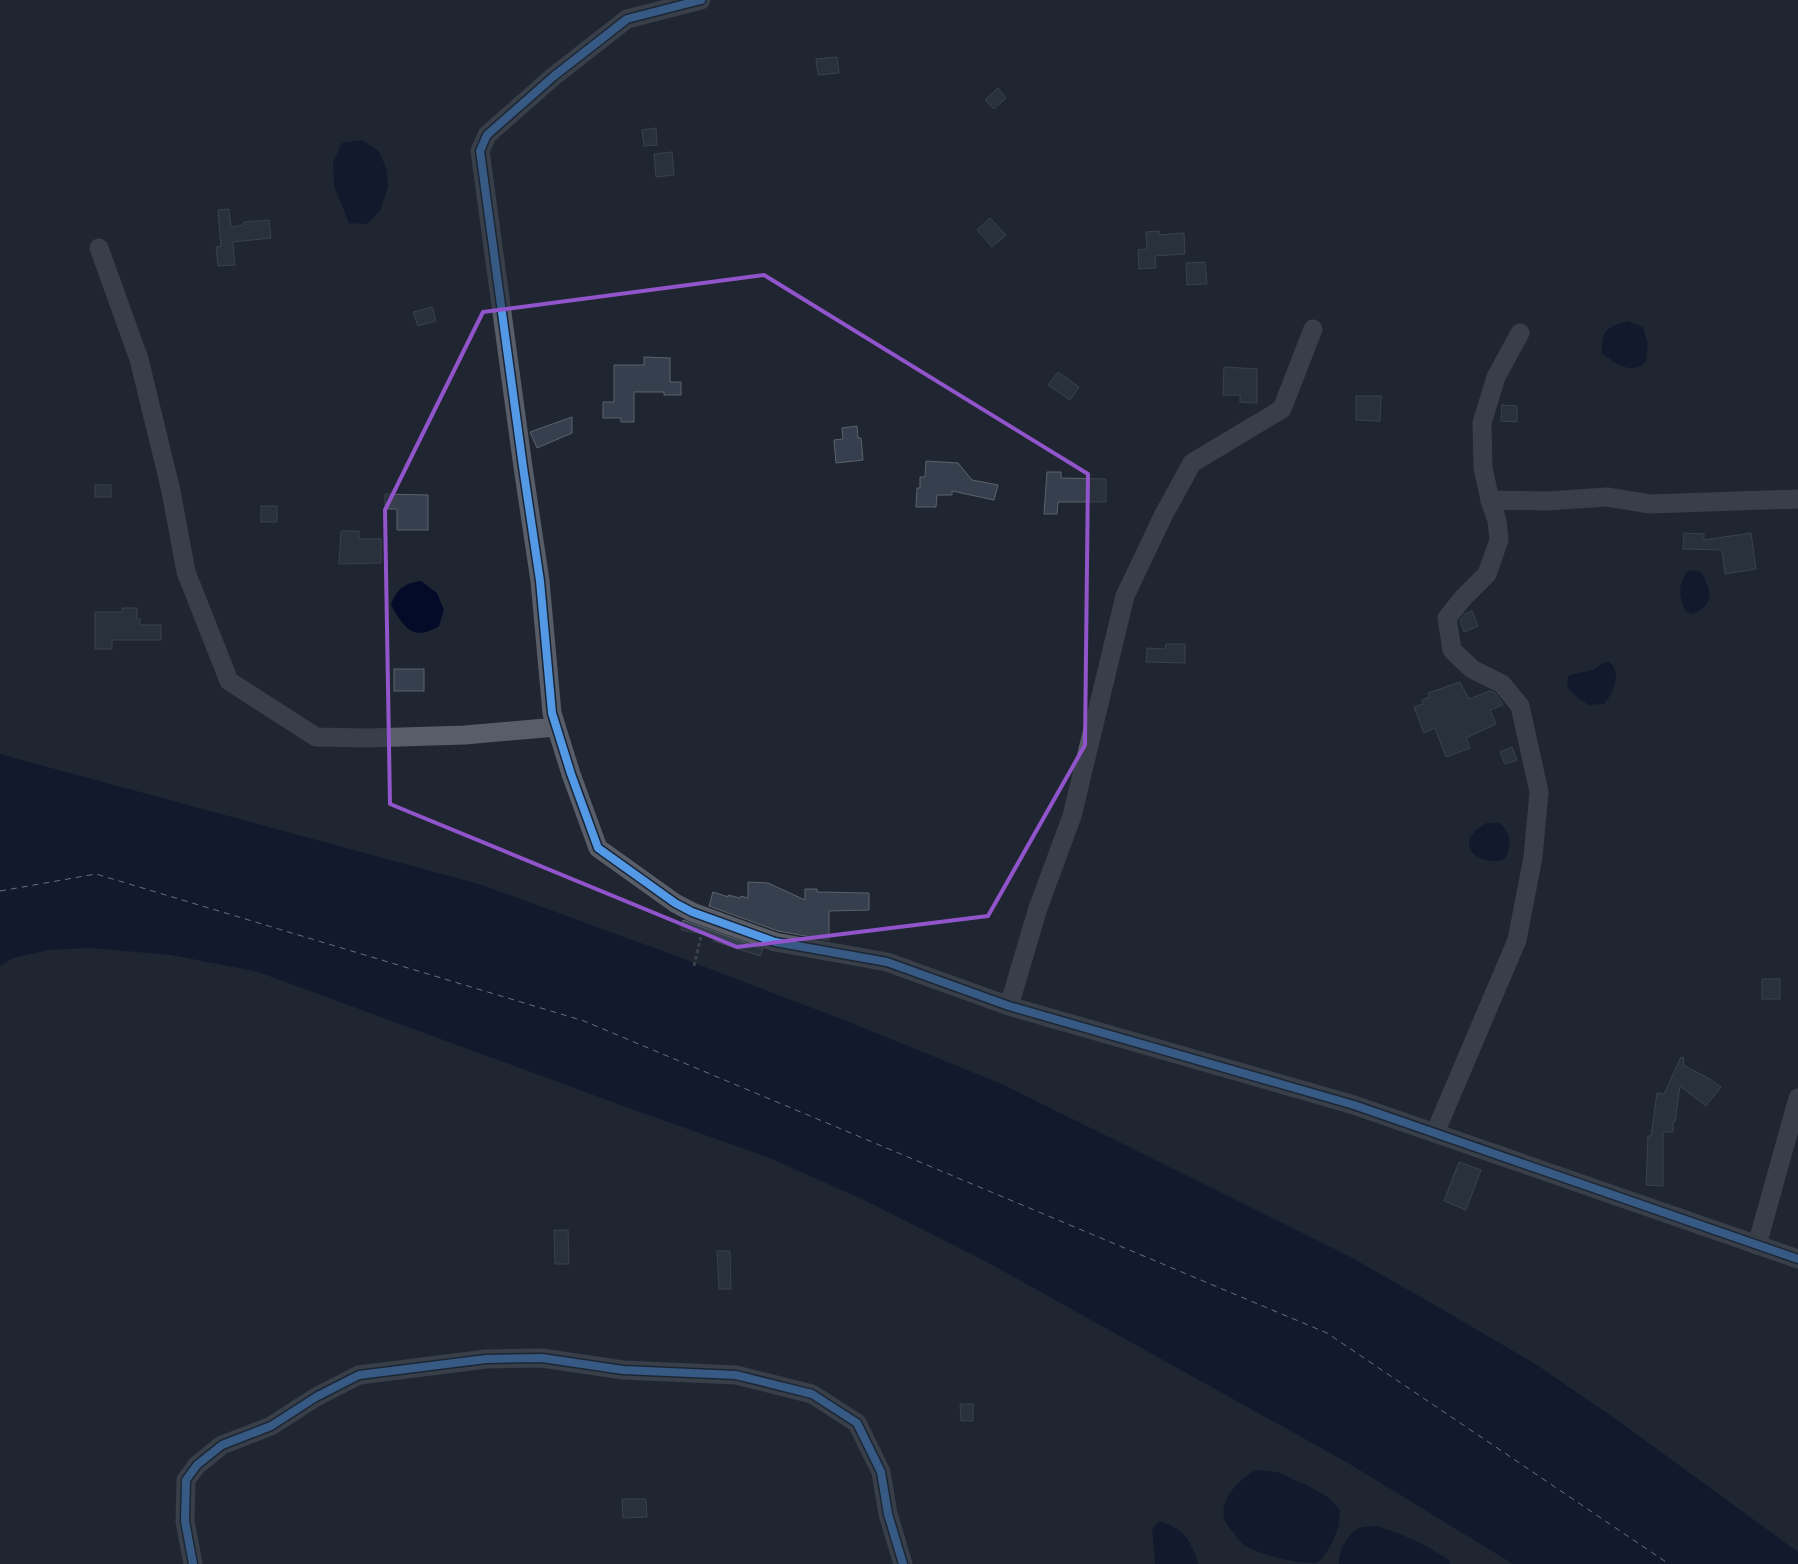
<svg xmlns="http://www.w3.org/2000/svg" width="1798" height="1564" font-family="'Source Sans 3',sans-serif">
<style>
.water{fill:#030b29}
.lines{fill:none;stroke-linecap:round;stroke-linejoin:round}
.ferry{stroke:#aac9f5;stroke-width:1;stroke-dasharray:6 5;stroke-linecap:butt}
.building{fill:#363f4d;stroke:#5c626b}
.path{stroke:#5b6269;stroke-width:3;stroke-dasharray:4 2.5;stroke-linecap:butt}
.street{stroke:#585d67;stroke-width:19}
.cycleway-casing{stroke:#182538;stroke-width:11}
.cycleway{stroke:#5399e6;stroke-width:8}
.marked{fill:none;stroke:#9154cb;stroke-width:4;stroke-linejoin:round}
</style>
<rect width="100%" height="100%" fill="#1f2631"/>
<g class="water">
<polygon points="362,140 379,151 387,170 388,187 380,211 367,224 349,223 334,186 333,162 342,143"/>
<path d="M 1628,321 L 1643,327 L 1648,344 L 1646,362 C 1629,376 1617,363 1602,354 C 1601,331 1605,327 1628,321 Z"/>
<path d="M 1696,570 L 1702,573 C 1712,592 1715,606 1691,614 L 1685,611 C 1679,596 1677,585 1688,571 Z"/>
<path d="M 421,581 L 437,593 L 444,610 L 439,626 C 413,642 404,628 391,605 C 396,589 405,583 421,581 Z"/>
<path d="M 1608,661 C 1623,671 1614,693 1604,704 L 1589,705 C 1578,698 1562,690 1569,675 L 1593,670 L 1601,664 Z"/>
<polygon points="0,754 479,884 671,954 844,1020 1004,1085 1347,1255 1433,1304 1537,1365 1620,1422 1798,1552 1798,1564 1513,1564 1348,1463 985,1261 864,1200 767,1157 637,1111 258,972 171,955 90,948 49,950 13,958 0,966"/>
<path d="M 1486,823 L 1499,823 C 1512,833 1512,845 1505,859 C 1486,867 1455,851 1476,830 C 1479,828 1483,825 1486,823 Z"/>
<path d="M 1256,1470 L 1278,1472 L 1308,1486 L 1328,1497 L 1340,1510 C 1339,1515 1340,1520 1339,1525 C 1337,1534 1325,1560 1316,1563 C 1298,1564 1259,1555 1244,1545 C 1240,1542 1227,1525 1225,1521 C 1217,1501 1240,1478 1256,1470 Z"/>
<path d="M 1160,1521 C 1187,1531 1189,1539 1199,1564 L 1155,1564 L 1152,1528 Z"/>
<path d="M 1377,1526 C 1405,1535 1425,1544 1449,1560 L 1450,1564 L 1339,1564 C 1338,1551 1347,1536 1357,1529 C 1362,1526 1371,1527 1377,1526 Z"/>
</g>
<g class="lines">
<polyline class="ferry" points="0,891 96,874 584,1021 1327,1333 1669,1564"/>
</g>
<g class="building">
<polygon points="837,57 839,73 818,75 816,59"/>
<polygon points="998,88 1006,98 994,109 985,100"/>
<polygon points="656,128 657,145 644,146 642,130"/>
<polygon points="672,152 674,175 656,177 654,154"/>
<polygon points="229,209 231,227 244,225 244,222 269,220 271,238 233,242 235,265 218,266 216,247 221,246 218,210"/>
<polygon points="990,218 1006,235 992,247 977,230"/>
<polygon points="1159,231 1159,235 1184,233 1185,254 1155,256 1156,268 1139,269 1138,250 1147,249 1146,232"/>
<polygon points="1205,262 1207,284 1187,285 1186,263"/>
<polygon points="432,307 436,321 418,326 413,312"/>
<polygon points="644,357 670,358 670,382 681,382 681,395 664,395 664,392 634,392 634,422 621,422 621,418 603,418 603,402 614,402 614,365 644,365"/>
<polygon points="1224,367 1257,369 1257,403 1240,402 1240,395 1223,395"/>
<polygon points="1058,372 1079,387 1070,400 1048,385"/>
<polygon points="1356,396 1381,396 1380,421 1356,420"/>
<polygon points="1502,405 1517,406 1517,422 1501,421"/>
<polygon points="572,417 572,433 537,448 530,432"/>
<polygon points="857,426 858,438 861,438 863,460 836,463 834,440 843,439 842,428"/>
<polygon points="926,461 958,463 972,480 998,485 994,500 952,491 952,495 937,495 936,507 916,507 917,488 920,488 920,477 925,477"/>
<polygon points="1047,472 1061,472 1061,478 1106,479 1106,502 1058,502 1057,514 1044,514"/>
<rect x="95" y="485" width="16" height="12"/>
<polygon points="385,494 428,495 428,530 397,530 397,509 385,509"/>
<rect x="261" y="506" width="16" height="16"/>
<polygon points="341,531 359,531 359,539 381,539 381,563 339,564"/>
<polygon points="1684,533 1704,534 1704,540 1751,533 1756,569 1725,574 1722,550 1683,549"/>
<polygon points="122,608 137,608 137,619 140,619 140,625 161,625 161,640 112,640 112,649 95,649 95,612 122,612"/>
<polygon points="1472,611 1478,626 1464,632 1460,620 1465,614"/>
<polygon points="1166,644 1185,644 1185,663 1146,662 1147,648 1165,649"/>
<rect x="394" y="669" width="30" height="22"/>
<polygon points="1460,682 1469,699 1490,691 1495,693 1503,705 1490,710 1496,724 1466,738 1470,748 1446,757 1435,728 1424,733 1414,707 1423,704 1422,700 1430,697 1428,693"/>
<polygon points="1512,747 1517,760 1505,764 1500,752"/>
<polygon points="748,882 768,883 805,900 805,889 817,889 817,892 869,893 869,910 829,911 829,940 827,940 778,931 709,906 713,892 728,897 728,895 740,898 741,896 748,898"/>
<polygon points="683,920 763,949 760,956 713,941 715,936 681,930"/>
<rect x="1762" y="979" width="18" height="20"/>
<polygon points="1681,1057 1684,1058 1683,1065 1710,1079 1721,1087 1706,1106 1680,1086 1675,1122 1673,1121 1673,1132 1663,1132 1663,1186 1646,1185 1648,1136 1651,1136 1657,1093 1664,1094"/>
<polygon points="1459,1162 1481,1170 1466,1210 1444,1201"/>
<polygon points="554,1230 568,1230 569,1264 555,1264"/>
<polygon points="717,1251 730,1251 731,1289 719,1289"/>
<polygon points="960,1404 973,1404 973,1421 961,1421"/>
<polygon points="622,1499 646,1499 647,1517 623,1518"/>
</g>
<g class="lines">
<polyline class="path" points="694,966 702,932"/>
<g class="street">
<polyline points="701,0 627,19 554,76 487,135 480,151 523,467 540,581 552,713 571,774 598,848 675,903 692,912 775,942 887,962 1009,1006 1354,1105 1798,1259"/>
<polyline points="99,248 139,359 171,491 186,572 229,681 316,737 368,738 465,735 556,727"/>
<polyline points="1520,333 1496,377 1482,423 1483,468 1490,500 1546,501 1607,497 1650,504 1798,499"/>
<polyline points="1009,1006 1038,908 1072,816 1125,596 1163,516 1192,463 1282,409 1313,329"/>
<polyline points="1435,1133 1517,940 1533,857 1539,792 1520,706 1502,684 1472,669 1452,650 1447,618 1463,598 1487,574 1499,540 1497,521 1490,500"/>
<polyline points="1757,1245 1798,1098"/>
<polyline points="193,1564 185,1521 186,1480 197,1465 222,1445 271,1426 316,1397 359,1375 486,1359 542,1358 623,1370 736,1375 812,1394 857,1423 881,1472 888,1514 903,1564"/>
</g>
<g class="cycleway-casing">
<g id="cycleway">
<polyline points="701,0 627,19 554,76 487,135 480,151 523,467 540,581 552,713 571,774 598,848 675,903 692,912 775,942 887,962 1009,1006 1354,1105 1798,1259"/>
<polyline points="193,1564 185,1521 186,1480 197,1465 222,1445 271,1426 316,1397 359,1375 486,1359 542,1358 623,1370 736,1375 812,1394 857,1423 881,1472 888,1514 903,1564"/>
</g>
</g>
<use href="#cycleway" class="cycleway"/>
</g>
<path d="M0 0H1798V1564H0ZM 764,275 L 1088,474 L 1085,745 L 988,916 L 737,947 L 390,804 L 385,510 L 483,312 Z" fill="#1f2631" fill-opacity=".55" fill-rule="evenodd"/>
<path class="marked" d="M 764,275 L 1088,474 L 1085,745 L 988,916 L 737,947 L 390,804 L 385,510 L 483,312 Z"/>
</svg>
